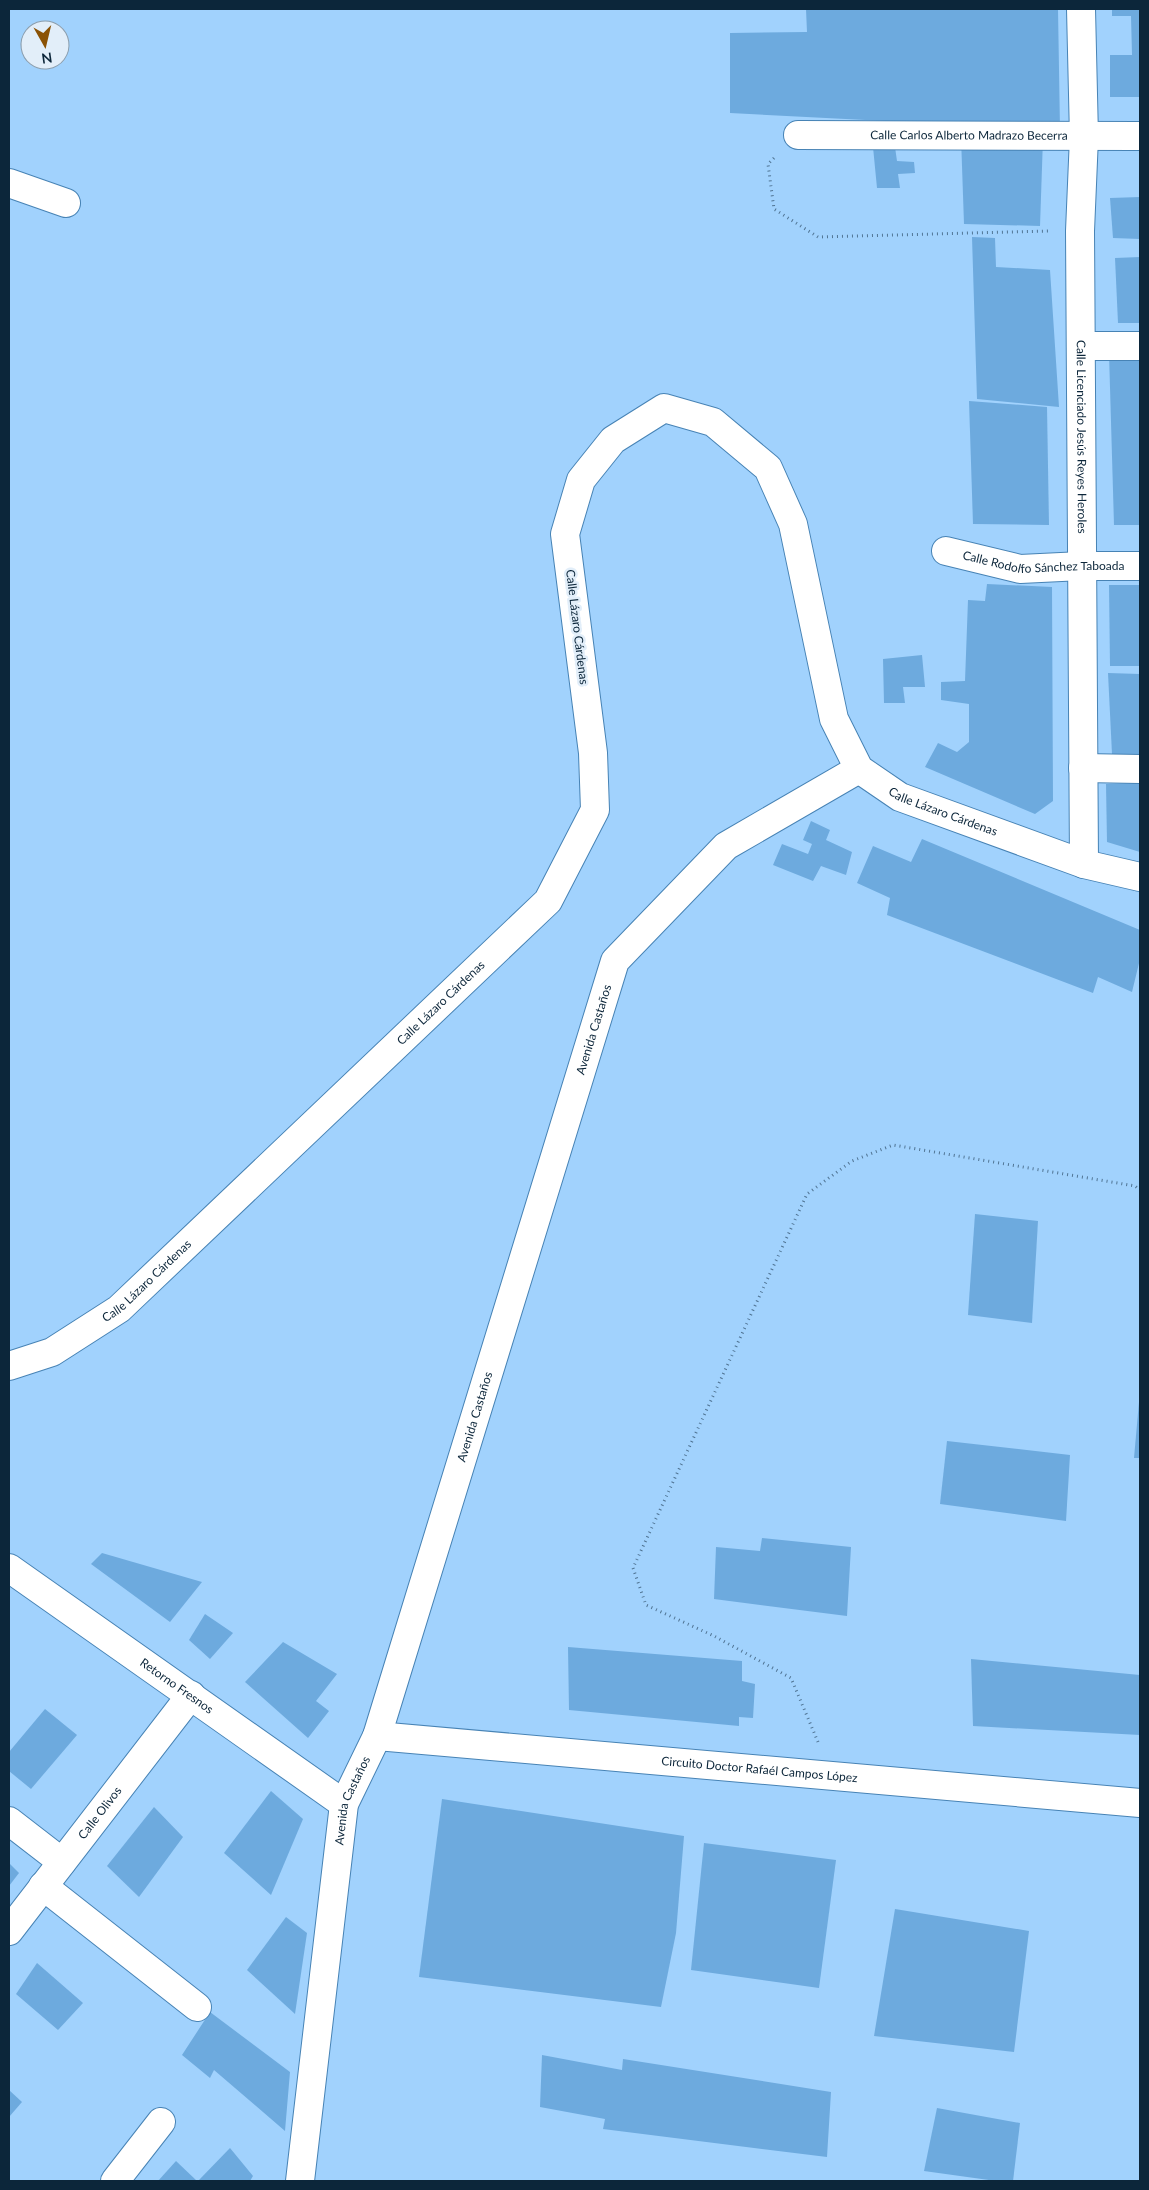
<svg xmlns="http://www.w3.org/2000/svg" width="1149" height="2190" font-family="Lato,sans-serif">
<style>
.building{fill:#6daade}
.lines{fill:none;stroke-linecap:round;stroke-linejoin:round}
.street-casing{stroke:#4783b5;stroke-width:30}
.path{stroke:#507493;stroke-width:3;stroke-dasharray:1 4;stroke-linecap:butt}
.street{stroke:#fff;stroke-width:28}
.labels{text-anchor:middle;stroke-width:5;stroke-linejoin:round;paint-order:stroke}
.street-label{font-size:12px;fill:#0c263a;stroke:#e2eef9}
</style>
<rect width="100%" height="100%" fill="#a1d2fd"/>
<g class="building">
<polygon points="806,9 1058,9 1060,130 730,113 730,33 807,32"/>
<polygon points="1112,9 1140,9 1140,97 1110,97 1110,55 1132,55 1131,16 1112,16"/>
<polygon points="961,137 1043,138 1040,226 964,224"/>
<polygon points="873,147 895,147 897,161 914,162 915,173 898,174 900,188 877,188"/>
<polygon points="1140,197 1140,239 1113,238 1110,198"/>
<polygon points="972,237 995,238 996,267 1050,270 1059,407 977,399"/>
<polygon points="1140,257 1140,323 1118,323 1115,258"/>
<polygon points="1109,353 1140,353 1140,525 1114,525"/>
<polygon points="969,401 1047,407 1049,525 973,524"/>
<polygon points="987,584 1052,587 1053,801 1035,814 925,767 938,743 957,752 969,742 969,704 941,700 941,682 965,681 968,600 985,601"/>
<polygon points="1109,585 1140,585 1140,666 1110,666"/>
<polygon points="922,655 925,687 903,687 905,703 884,703 883,659"/>
<polygon points="1108,673 1140,674 1140,754 1112,754"/>
<polygon points="1140,783 1140,852 1107,842 1106,784"/>
<polygon points="811,821 830,830 826,840 852,852 846,875 821,866 813,881 773,865 782,844 808,854 812,844 803,840"/>
<polygon points="922,839 1140,930 1140,959 1132,992 1098,977 1093,993 887,915 890,898 857,883 873,846 911,862"/>
<polygon points="975,1214 1038,1221 1032,1323 968,1315"/>
<polygon points="1139,1402 1140,1402 1140,1458 1134,1458"/>
<polygon points="947,1441 1070,1455 1066,1521 940,1504"/>
<polygon points="762,1538 851,1547 847,1616 714,1599 716,1547 760,1551"/>
<polygon points="102,1553 202,1582 170,1622 91,1564"/>
<polygon points="205,1614 233,1633 210,1659 189,1640"/>
<polygon points="283,1642 337,1674 316,1701 329,1711 308,1738 245,1682"/>
<polygon points="568,1647 742,1661 742,1681 755,1684 753,1718 739,1717 739,1726 569,1710"/>
<polygon points="971,1659 1140,1675 1140,1735 973,1726"/>
<polygon points="45,1709 77,1735 31,1789 9,1771 9,1752"/>
<polygon points="271,1791 303,1819 271,1895 224,1853"/>
<polygon points="442,1799 684,1836 676,1933 661,2007 419,1977"/>
<polygon points="154,1807 183,1837 139,1897 107,1866"/>
<polygon points="704,1843 836,1860 819,1988 691,1970"/>
<polygon points="9,1863 19,1873 9,1886"/>
<polygon points="895,1909 1029,1931 1014,2052 874,2036"/>
<polygon points="286,1917 307,1933 295,2014 247,1970"/>
<polygon points="37,1963 83,2003 58,2030 16,1994"/>
<polygon points="210,2012 290,2072 285,2131 214,2070 210,2078 182,2055"/>
<polygon points="542,2055 622,2070 623,2059 831,2092 827,2157 603,2129 605,2119 540,2107"/>
<polygon points="9,2090 22,2102 9,2117"/>
<polygon points="937,2108 1020,2123 1013,2181 996,2181 924,2171"/>
<polygon points="230,2148 253,2176 250,2181 198,2181"/>
<polygon points="176,2161 197,2181 158,2181"/>
</g>
<g class="lines">
<g class="street-casing">
<g id="street">
<path id="s1" d="M 1081,9 L 1084,137 L 1080,231 L 1084,864"/>
<path id="s2" d="M 798,135 L 1140,136"/>
<polyline points="9,183 66,203"/>
<polyline points="1081,346 1140,346"/>
<path id="s3" d="M 946,551 L 1020,569 L 1082,566 L 1140,566"/>
<polyline points="1083,768 1140,769"/>
<path id="s4" d="M 9,1366 L 52,1352 L 119,1309 L 548,901 L 595,810 L 593,753 L 565,534 L 581,480 L 613,440 L 664,408 L 713,422 L 768,468 L 793,524 L 834,719 L 859,769 L 900,797 L 1084,864 L 1140,877"/>
<path id="s5" d="M 9,1568 L 344,1804"/>
<path id="s6" d="M 377,1736 L 1140,1803"/>
<polyline points="9,1821 62,1862"/>
<polyline points="43,1886 197,2007"/>
<path id="s7" d="M 9,1931 L 191,1695"/>
<polyline points="115,2181 161,2122"/>
<path id="s8" d="M 300,2181 L 344,1804 L 377,1736 L 615,961 L 726,846 L 859,769"/>
</g>
</g>
<g class="path">
<polyline points="774,158 768,164 774,209 818,237 1048,231"/>
<polyline points="818,1742 791,1678 714,1636 646,1605 633,1568 807,1194 852,1161 893,1145 1135,1186 1140,1190"/>
</g>
<use href="#street" class="street"/>
</g>
<g class="labels">
<g class="street-label">
<text dy="4" stroke="none"><textPath href="#s2" startOffset="171">Calle Carlos Alberto Madrazo Becerra</textPath></text>
<text dy="4" stroke="none"><textPath href="#s1" startOffset="428">Calle Licenciado Jesús Reyes Heroles</textPath></text>
<text dy="4" stroke="none"><textPath href="#s3" startOffset="99">Calle Rodolfo Sánchez Taboada</textPath></text>
<text transform="translate(577 627) rotate(83)" y="4">Calle Lázaro Cárdenas</text>
<text dy="4" stroke="none"><textPath href="#s4" startOffset="1799">Calle Lázaro Cárdenas</textPath></text>
<text dy="4" stroke="none"><textPath href="#s4" startOffset="569">Calle Lázaro Cárdenas</textPath></text>
<text dy="4" stroke="none"><textPath href="#s8" startOffset="1194">Avenida Castaños</textPath></text>
<text dy="4" stroke="none"><textPath href="#s4" startOffset="164">Calle Lázaro Cárdenas</textPath></text>
<text dy="4" stroke="none"><textPath href="#s8" startOffset="789">Avenida Castaños</textPath></text>
<text dy="4" stroke="none"><textPath href="#s5" startOffset="205">Retorno Fresnos</textPath></text>
<text dy="4" stroke="none"><textPath href="#s6" startOffset="384">Circuito Doctor Rafaél Campos López</textPath></text>
<text dy="4" stroke="none"><textPath href="#s8" startOffset="385">Avenida Castaños</textPath></text>
<text dy="4" stroke="none"><textPath href="#s7" startOffset="149">Calle Olivos</textPath></text>
</g>
</g>
<rect width="1149" height="2190" fill="none" stroke="#0c263a" stroke-width="20"/>
<g transform="translate(45 45) rotate(172)"><circle r="24" fill="#e2eef9" stroke="#8c9ead"/>
<path d="M0-4L9 19L0 12L-9 19Z" fill="#8a5205"/>
<text y="-8" font-size="14" font-weight="bold" text-anchor="middle" fill="#0c263a">N</text>
</g>
</svg>
